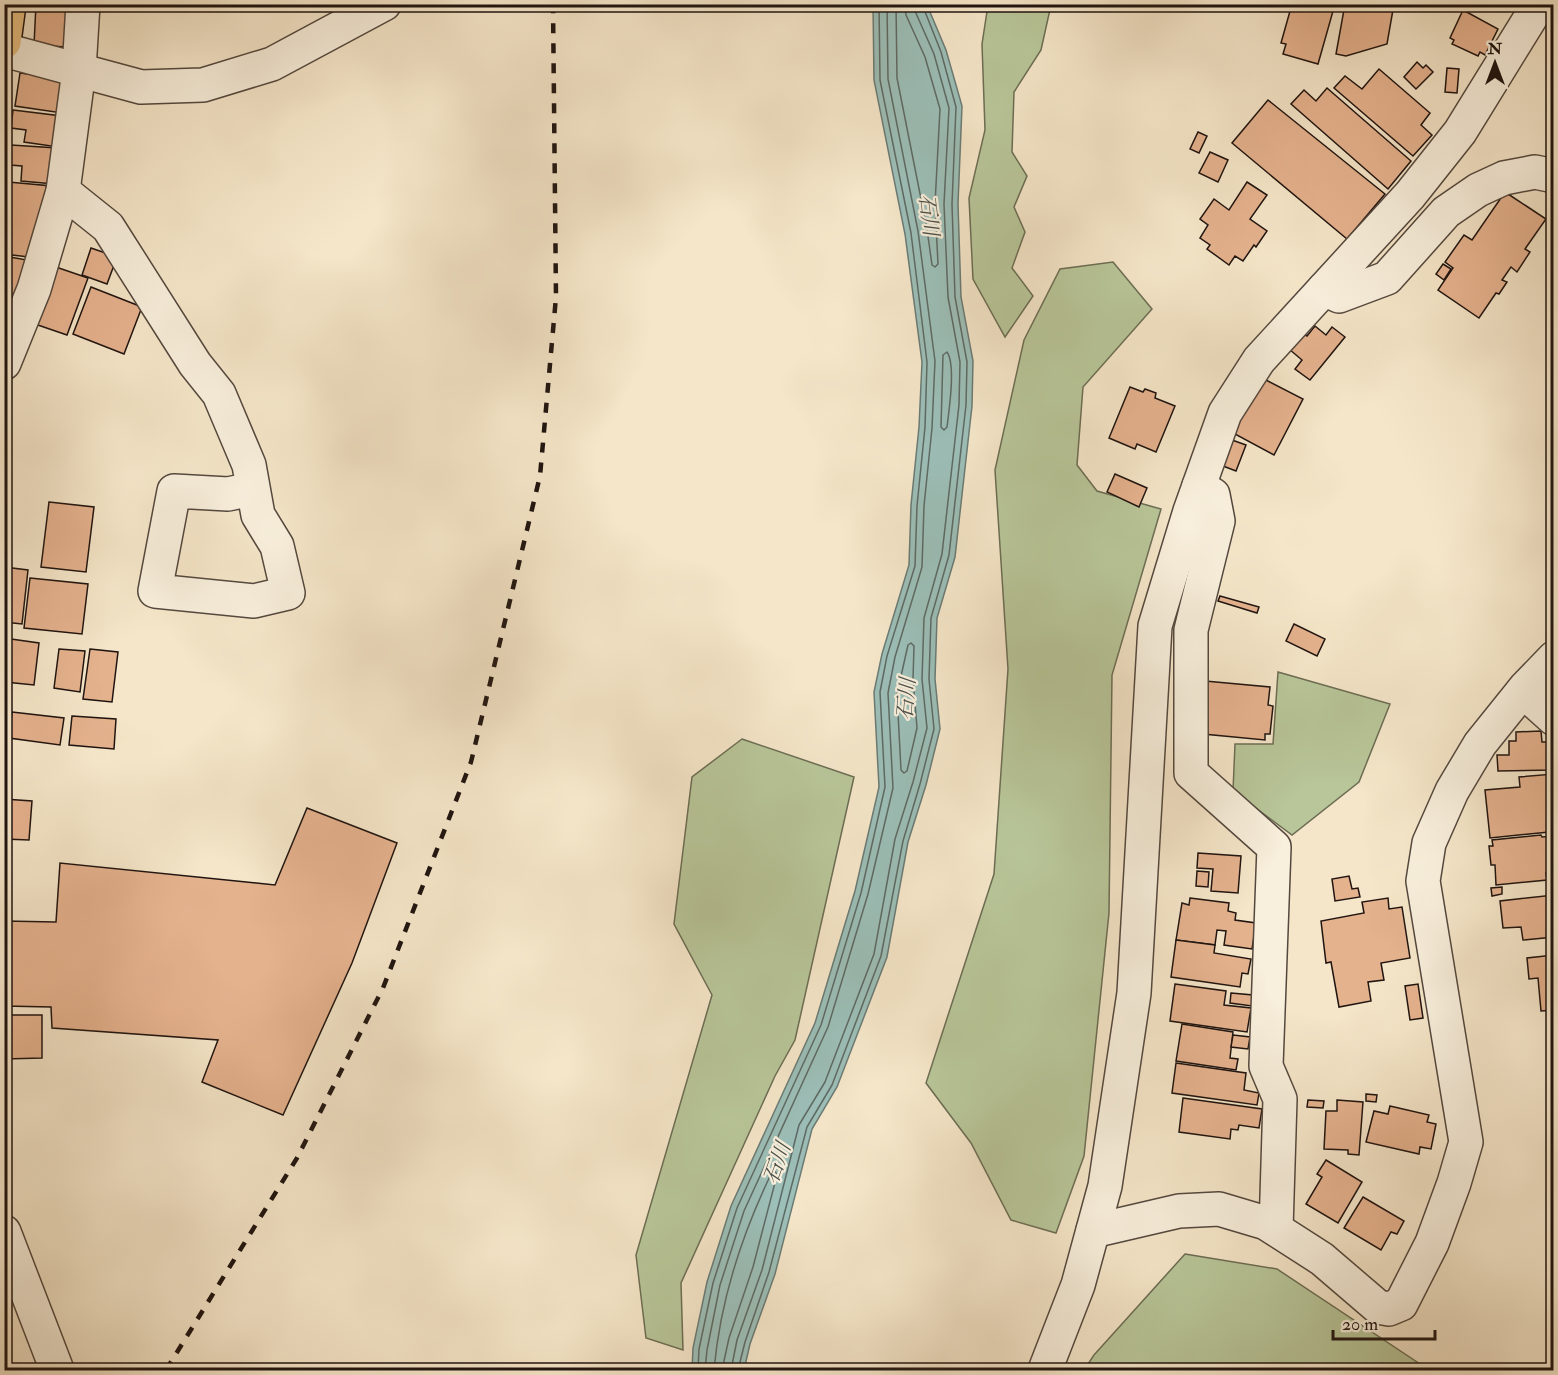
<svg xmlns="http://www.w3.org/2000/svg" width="1558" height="1375" font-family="'IM FELL Double Pica','Noto Serif JP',serif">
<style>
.green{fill:#b8c699;stroke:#6c6d54;stroke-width:1.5}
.water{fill:#9cbfb8;stroke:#6a7b75;stroke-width:1.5}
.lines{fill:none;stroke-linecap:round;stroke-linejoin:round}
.shore{stroke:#5e6a64;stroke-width:1.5}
.building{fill:#e5b28e;stroke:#1f1410;stroke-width:1.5}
.minor-casing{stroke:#54483e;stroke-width:36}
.highway-casing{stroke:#1f1410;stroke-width:36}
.minor{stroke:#f8efdc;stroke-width:33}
.highway{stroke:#eac384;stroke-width:33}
.rail{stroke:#1f1410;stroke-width:4.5;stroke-dasharray:10 10;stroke-linecap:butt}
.labels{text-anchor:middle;stroke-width:4.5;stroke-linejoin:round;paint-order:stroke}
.water-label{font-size:21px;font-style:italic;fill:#4b504b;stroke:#f8efdc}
</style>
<rect width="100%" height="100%" fill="#f5e6c9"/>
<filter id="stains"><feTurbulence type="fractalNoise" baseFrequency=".00333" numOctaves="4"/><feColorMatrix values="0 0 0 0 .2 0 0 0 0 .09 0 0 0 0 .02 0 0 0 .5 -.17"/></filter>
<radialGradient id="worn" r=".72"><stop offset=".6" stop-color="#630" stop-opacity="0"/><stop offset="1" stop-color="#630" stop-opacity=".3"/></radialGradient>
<g class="green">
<polygon points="988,5 1051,5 1041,50 1014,92 1012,152 1027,176 1014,207 1025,232 1012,268 1033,296 1005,337 973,279 969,198 985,130 982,44"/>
<polygon points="1113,262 1152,309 1083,387 1077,465 1097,491 1161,509 1112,675 1109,913 1084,1156 1056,1233 1011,1220 971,1143 926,1083 994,874 1008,669 995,470 1024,340 1060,269"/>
<polygon points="1278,672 1390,704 1359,782 1292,835 1233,791 1235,744 1273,744"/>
<polygon points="742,739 854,777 795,1040 775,1076 681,1283 683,1350 646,1338 636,1255 712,995 674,924 692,777"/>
<polygon points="1185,1254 1277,1269 1429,1370 1084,1370 1094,1355"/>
</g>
<polygon class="water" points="873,5 927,5 946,50 962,106 958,204 961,297 973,361 972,406 955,557 937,618 935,679 940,729 926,785 908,842 887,957 837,1087 812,1129 775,1274 750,1344 744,1370 692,1370 693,1348 707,1282 731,1206 815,1023 855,891 879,787 874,692 882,654 909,565 911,505 919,427 922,362 905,234 874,80"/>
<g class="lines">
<g class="shore">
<polyline points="896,4 897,78 927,229 932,265 935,267 938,264 935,204 940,109 925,57 906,15 905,4"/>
<path d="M 947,352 C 956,365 949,410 947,427 L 944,430 L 941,427 L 943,355 Z"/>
<polygon points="911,643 914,646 913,679 917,728 907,771 904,773 901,770 897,694 908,645"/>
<polyline points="698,1370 699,1349 713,1283 737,1208 821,1025 861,893 885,787 880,692 887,656 915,566 917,506 925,427 927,362 911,233 880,80 879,4"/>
<polyline points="705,1370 707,1350 720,1285 744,1211 828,1027 868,894 893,788 888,693 895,657 922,567 924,506 932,428 935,361 918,231 888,79 887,4"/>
<path d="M 714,1370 C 720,1302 742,1234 772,1172 L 775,1171 L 777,1175 L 753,1267 L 729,1338 L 722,1370"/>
<polyline points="731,1370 737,1340 762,1270 799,1125 825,1082 874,954 895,839 913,782 927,728 922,679 924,618 942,554 959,405 960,362 948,297 944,204 949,108 934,54 915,11 914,4"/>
<polyline points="738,1370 745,1342 769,1272 807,1127 832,1085 881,956 903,841 920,784 934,729 929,679 931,618 949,555 966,405 967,362 955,297 952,204 956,107 941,52 922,4"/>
</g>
</g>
<g class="building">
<polygon points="36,4 68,4 66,47 34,45"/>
<polygon points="1292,4 1335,4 1318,64 1283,54 1286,44 1281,43"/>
<polygon points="1345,4 1394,4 1387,44 1346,56 1336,54"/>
<polygon points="1463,10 1498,29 1485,55 1480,52 1478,56 1452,44 1454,40 1450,38"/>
<polygon points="1417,62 1423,68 1426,65 1433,72 1416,89 1404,77"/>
<polygon points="1447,68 1459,69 1457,93 1445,92"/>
<polygon points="1379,69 1430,113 1421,125 1432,135 1413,156 1334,88 1345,76 1362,89"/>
<polygon points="20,73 67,79 62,113 15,106"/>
<polygon points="1327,88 1411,161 1388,189 1291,104 1304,90 1316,101"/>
<polygon points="1268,100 1385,194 1347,239 1232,143"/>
<polygon points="13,110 62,116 58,147 24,142 26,130 11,128"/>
<polygon points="1198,132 1207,136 1199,153 1190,149"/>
<polygon points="11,145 57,148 54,184 21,181 22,166 10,165"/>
<polygon points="1210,152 1228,160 1218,182 1199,173"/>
<polygon points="8,182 52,186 29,257 4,254 4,206"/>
<polygon points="1247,182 1267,195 1250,219 1267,231 1256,247 1254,245 1243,261 1235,256 1229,265 1207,249 1210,245 1200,238 1208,225 1200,219 1214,199 1229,210"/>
<polygon points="1505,192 1546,219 1525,249 1530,252 1517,272 1511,267 1502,280 1507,282 1499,294 1496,293 1479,318 1438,290 1453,268 1445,262 1464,235 1472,240"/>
<polygon points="91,248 117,257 107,284 82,275"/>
<polygon points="4,256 27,260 4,323"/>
<polygon points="1443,264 1451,269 1444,280 1436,274"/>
<polygon points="53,266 88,278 67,335 32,323"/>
<polygon points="91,287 142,307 124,354 73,334"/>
<polygon points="1315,326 1326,335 1332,327 1345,337 1310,380 1295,369 1302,360 1289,349 1302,333 1307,336"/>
<polygon points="1262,378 1303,399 1274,455 1233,433"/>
<polygon points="1130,387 1143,392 1145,389 1156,393 1155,398 1175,406 1156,452 1137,444 1135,449 1109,438"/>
<polygon points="1232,440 1246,445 1236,471 1223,466"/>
<polygon points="1115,474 1147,488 1139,507 1107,492"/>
<polygon points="49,502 94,507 86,572 41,567"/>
<polygon points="4,567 28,570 22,624 4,622"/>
<polygon points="30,578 88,584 82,634 24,628"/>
<polygon points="1220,596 1259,607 1257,613 1218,601"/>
<polygon points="1294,624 1325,639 1317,656 1286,641"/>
<polygon points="11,639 39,643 34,685 5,682"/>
<polygon points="59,649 85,651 80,692 54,688"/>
<polygon points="90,649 118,652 112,702 83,699"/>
<polygon points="1205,681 1270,687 1268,705 1273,706 1270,734 1265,734 1265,740 1203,734"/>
<polygon points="12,712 64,718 60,745 9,738"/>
<polygon points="72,716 116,719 114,749 69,745"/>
<polygon points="1541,731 1542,742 1550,742 1550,747 1554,747 1554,770 1498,771 1497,755 1509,755 1509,741 1516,741 1516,732"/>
<polygon points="1554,774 1554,820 1548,821 1549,832 1490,838 1485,790 1520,787 1519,777"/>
<polygon points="4,799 32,801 29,840 4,839"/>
<polygon points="307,808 397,843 352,963 283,1115 202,1082 218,1040 52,1028 51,1007 4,1006 4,921 56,922 60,863 275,885"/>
<polygon points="1541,835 1542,837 1554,836 1554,872 1546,873 1547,880 1496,885 1495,865 1491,865 1489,846 1493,846 1492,840"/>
<polygon points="1198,853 1241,856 1238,893 1211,891 1213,869 1197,868"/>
<polygon points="1197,871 1209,872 1208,887 1196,886"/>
<polygon points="1349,876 1352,889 1358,888 1360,897 1335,901 1332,879"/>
<polygon points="1502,887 1502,894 1492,896 1491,888"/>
<polygon points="1554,895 1554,937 1523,940 1521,927 1503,928 1500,901"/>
<polygon points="1190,898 1229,903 1228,911 1236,913 1235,920 1256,923 1252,949 1224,945 1226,931 1217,930 1215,945 1176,940 1182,903 1189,905"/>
<polygon points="1388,898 1389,909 1402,907 1410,958 1381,963 1384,980 1368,982 1371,1001 1339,1007 1331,962 1326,963 1321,921 1364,913 1362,902"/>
<polygon points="1176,940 1215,945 1214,953 1251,959 1248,974 1242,973 1240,987 1171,977"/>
<polygon points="1554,955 1554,1010 1541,1011 1538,978 1529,979 1527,958"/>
<polygon points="1175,984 1226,991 1224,1005 1251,1008 1247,1032 1170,1021"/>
<polygon points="1418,984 1423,1018 1410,1020 1405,986"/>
<polygon points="1231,993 1253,995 1252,1006 1230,1003"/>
<polygon points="4,1015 42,1015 42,1058 4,1059"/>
<polygon points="1182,1024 1233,1032 1230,1058 1238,1059 1236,1070 1176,1061"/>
<polygon points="1233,1035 1250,1037 1248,1049 1231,1047"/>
<polygon points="1176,1063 1246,1073 1244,1090 1259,1093 1257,1105 1172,1093"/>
<polygon points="1366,1094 1377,1095 1376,1102 1366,1101"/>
<polygon points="1183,1098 1262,1109 1259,1128 1239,1125 1238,1130 1231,1129 1230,1139 1179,1132"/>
<polygon points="1308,1100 1324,1101 1323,1108 1307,1107"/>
<polygon points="1337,1100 1363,1102 1359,1155 1348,1154 1348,1150 1324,1149 1326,1111 1337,1111"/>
<polygon points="1390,1106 1429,1115 1427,1122 1436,1124 1431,1149 1420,1147 1419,1154 1366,1142 1374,1111 1388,1114"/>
<polygon points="1326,1160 1362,1182 1338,1223 1306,1204 1322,1177 1317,1174"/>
<polygon points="1363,1197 1404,1221 1397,1234 1391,1232 1381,1250 1344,1228"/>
</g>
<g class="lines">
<g class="minor-casing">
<g id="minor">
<polyline points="4,50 141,87 203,85 272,64 384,4"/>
<polyline points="63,191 108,227 195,364 219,394 249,465 258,515 277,546 288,593 254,601 155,591 174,491 228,494 252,489"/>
<polyline points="1324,289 1339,296 1387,278 1446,212 1478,190 1504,178 1535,172 1554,176"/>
<polyline points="4,363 34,289 63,191 79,70 83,4"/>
<polyline points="1199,486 1213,495 1218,521 1191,630 1191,773 1274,847 1266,1066 1280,1099 1276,1229"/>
<polyline points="1523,691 1554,719"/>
<polyline points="1093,1231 1179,1211 1219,1209 1266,1223 1322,1259 1378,1307 1389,1309 1401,1304 1432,1243 1454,1183 1466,1142 1423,881 1429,843 1452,791 1480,744 1525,688 1554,658"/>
<polyline points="4,1232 57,1370"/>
<polyline points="1045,1370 1078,1285 1105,1186 1134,993 1155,626 1190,511 1225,413 1259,360 1410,195 1460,132 1539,4"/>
</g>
</g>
<g class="highway-casing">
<polyline id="highway" points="4,42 9,4"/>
</g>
<use href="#minor" class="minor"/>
<use href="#highway" class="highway"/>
<polyline class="rail" points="166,1370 297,1158 383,988 471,762 540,476 556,297 553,4"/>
</g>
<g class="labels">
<g class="water-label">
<text transform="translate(929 215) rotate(83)" y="7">石川</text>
<text transform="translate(906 699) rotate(-85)" y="7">石川</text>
<text transform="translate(777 1163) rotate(-70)" y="7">石川</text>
</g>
</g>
<rect width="1558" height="1375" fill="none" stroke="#f5e6c9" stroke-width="24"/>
<rect x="6" y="6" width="1546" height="1363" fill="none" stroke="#1f1410" stroke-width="3"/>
<rect x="12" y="12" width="1534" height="1351" fill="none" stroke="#1f1410" stroke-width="1.5"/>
<g transform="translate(1495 63)" stroke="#f8efdc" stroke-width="4.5" paint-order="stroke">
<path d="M0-4.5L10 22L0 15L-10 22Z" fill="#1f1410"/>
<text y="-9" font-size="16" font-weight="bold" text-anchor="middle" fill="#1f1410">N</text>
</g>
<path d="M1333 1330v9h102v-9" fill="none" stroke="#1f1410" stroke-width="3"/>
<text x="1342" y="1330" font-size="18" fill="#1f1410" stroke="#f8efdc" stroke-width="4.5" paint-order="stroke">20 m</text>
<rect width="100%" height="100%" filter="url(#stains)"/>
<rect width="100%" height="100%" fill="url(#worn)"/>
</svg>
